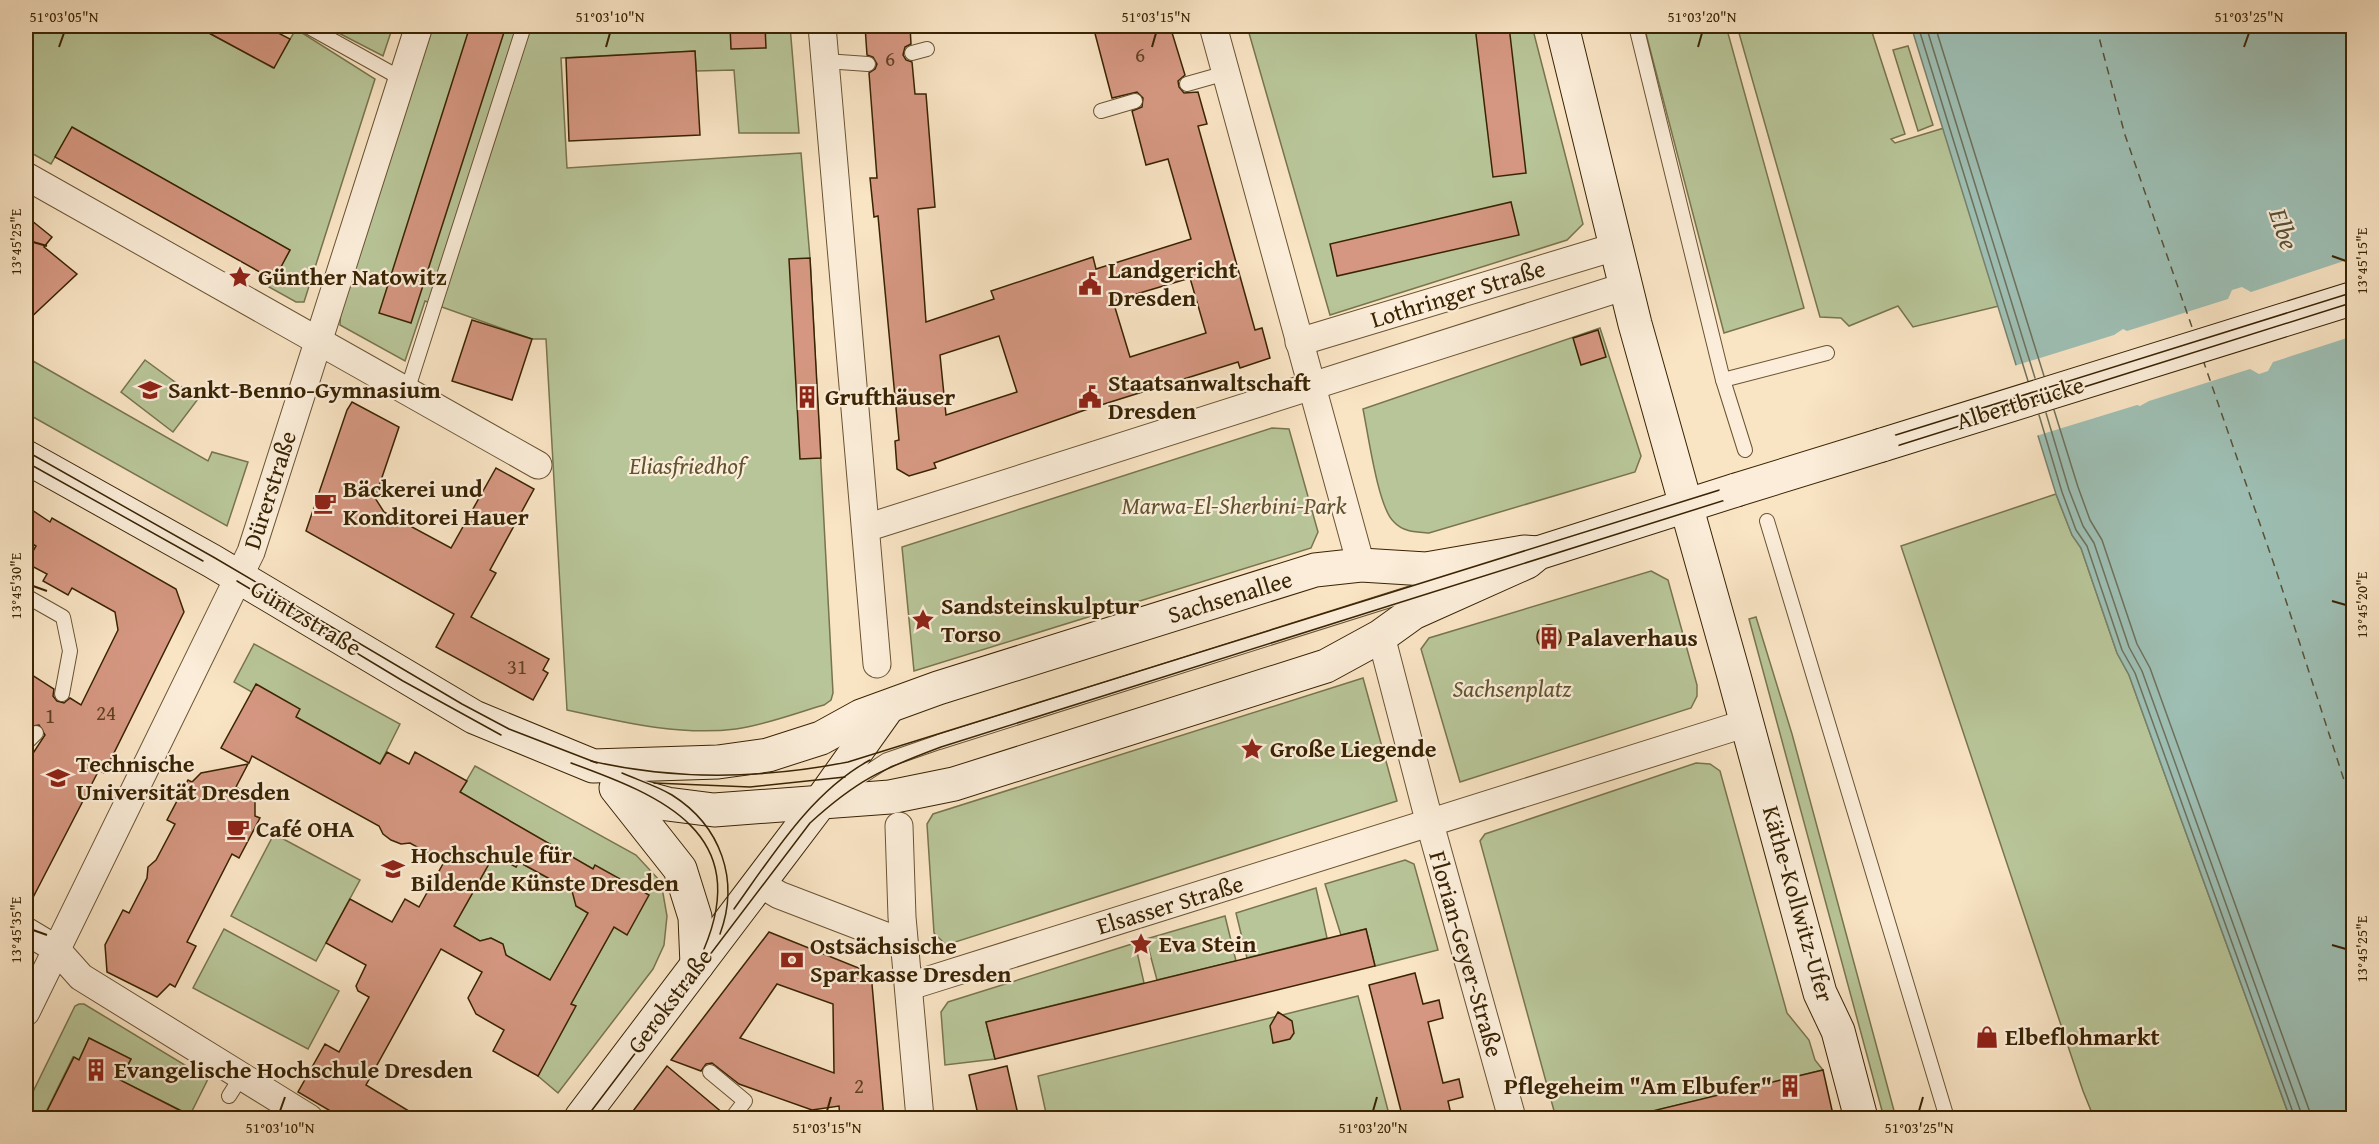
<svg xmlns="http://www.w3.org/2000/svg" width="2379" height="1144" font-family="'Gentium Book Plus',serif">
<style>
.green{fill:#b8c598;stroke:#78744d;stroke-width:1.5}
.water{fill:#9ebfb4;stroke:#76816d;stroke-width:1.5}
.pier{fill:#f9e4c4}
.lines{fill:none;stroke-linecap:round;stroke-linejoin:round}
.shore{stroke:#6c715b;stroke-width:1.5}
.ferry{stroke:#575237;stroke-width:1.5;stroke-dasharray:8 6;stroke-linecap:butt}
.building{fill:#d59781;stroke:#392302;stroke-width:1.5;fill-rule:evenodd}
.lane-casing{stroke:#695332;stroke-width:16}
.street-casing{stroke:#695332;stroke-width:29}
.secondary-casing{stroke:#392302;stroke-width:35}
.lane{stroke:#fbedd9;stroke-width:14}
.street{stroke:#fbedd9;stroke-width:27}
.secondary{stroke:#fbedd9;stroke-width:33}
.tram{stroke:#392302;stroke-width:1.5}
.secondary-bridge-casing{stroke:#392302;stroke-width:35;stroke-linecap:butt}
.secondary-bridge{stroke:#fbedd9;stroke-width:33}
.ticks{fill:none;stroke:#392302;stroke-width:2}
.labels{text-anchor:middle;stroke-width:4.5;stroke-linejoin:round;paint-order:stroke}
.number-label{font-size:21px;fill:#604022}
.poi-label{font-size:24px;font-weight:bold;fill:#392302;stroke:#fbedd9;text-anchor:start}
.street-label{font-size:24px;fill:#392302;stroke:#fbedd9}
.park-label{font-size:24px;font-style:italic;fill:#5f542f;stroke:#fbedd9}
.water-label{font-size:26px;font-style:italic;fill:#575237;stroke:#fbedd9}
.neatline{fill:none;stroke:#392302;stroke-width:2}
.ticks-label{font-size:15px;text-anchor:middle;fill:#392302}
</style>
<rect width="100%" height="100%" fill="#f9e4c4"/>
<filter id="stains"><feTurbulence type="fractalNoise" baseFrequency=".00333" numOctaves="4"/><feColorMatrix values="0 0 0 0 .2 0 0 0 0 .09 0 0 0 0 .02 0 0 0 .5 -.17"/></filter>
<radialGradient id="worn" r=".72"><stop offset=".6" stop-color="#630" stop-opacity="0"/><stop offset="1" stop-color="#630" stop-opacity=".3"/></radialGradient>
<g class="green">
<polygon points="26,26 196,26 273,68 296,29 375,79 304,302 296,302 269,287 290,250 72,128 51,164 26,150"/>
<polygon points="325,26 393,26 383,56"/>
<path d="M 432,26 L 790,26 L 799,133 L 739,133 L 734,70 L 696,71 L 695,51 L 561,58 L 567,168 L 801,153 L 810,258 L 833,693 L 831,700 L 824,705 C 796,713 765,725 736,729 C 679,736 622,722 567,710 L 546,339 L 532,339 L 425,301 L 405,361 L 340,325 L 341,305 Z"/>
<polygon points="1247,26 1532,26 1583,224 1567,240 1330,315"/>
<polygon points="1644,26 1726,26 1804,308 1724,333"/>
<polygon points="1737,26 1870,26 1905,134 1891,139 1895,143 1944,128 1999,306 1913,327 1898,306 1849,326 1841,318 1820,317"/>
<polygon points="1908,46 1933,125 1918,131 1893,50"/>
<path d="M 1600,328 L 1641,456 L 1635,472 L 1429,533 C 1416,532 1403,532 1394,522 C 1378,508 1368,433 1363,409 Z"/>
<polygon points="26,357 208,461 212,452 248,462 227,526 26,413"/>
<polygon points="145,360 198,399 173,432 121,392"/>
<polygon points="1272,428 1289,429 1318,532 1311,548 914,671 902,547"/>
<path d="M 2056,494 L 2072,535 L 2081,548 L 2117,653 L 2129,675 C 2182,823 2236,971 2290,1118 L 2094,1118 L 2083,1091 L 1901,546 Z"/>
<polygon points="1651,571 1668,580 1697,685 1697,696 1691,708 1460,782 1421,649 1429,638"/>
<polygon points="1756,617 1792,734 1896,1118 1884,1118 1749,619"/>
<polygon points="254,644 400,724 380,764 234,682"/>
<polygon points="1363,678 1397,801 946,945 934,933 927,824 933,814"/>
<polygon points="1696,763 1710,764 1720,771 1787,1013 1809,1040 1815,1060 1823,1070 1661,1109 1663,1118 1556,1118 1480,841 1485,834"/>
<polygon points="475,766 636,855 661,882 667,916 664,945 653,969 558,1093 538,1076 571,1004 614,927 593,869 460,792"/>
<polygon points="274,834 360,880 316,961 231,916"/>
<polygon points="494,855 516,867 519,862 578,895 576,906 588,913 545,989 506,955 502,944 491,938 480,941 454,926"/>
<polygon points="1405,860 1414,864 1438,950 1375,966 1366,929 1341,935 1325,884"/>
<polygon points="1316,888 1327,938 1247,958 1236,913"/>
<polygon points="1225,916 1236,961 1157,980 1146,939"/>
<polygon points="224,929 339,991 308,1049 193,988"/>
<polygon points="1135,943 1144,983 986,1022 995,1059 945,1065 941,1012 948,1002"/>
<polygon points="1358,996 1390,1118 1047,1118 1038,1076"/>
<polygon points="79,1004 84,1004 208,1079 190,1115 120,1080 131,1059 89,1038 79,1060 73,1057 43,1118 26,1118 26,1106 75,1006"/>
</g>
<path class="water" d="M 1911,26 L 2353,26 L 2353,1118 L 2290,1118 C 2236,971 2182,823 2129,675 L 2117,653 L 2081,548 L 2072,535 L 2056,494 Z"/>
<polygon class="pier" points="2353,258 2353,336 2273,362 2268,371 2259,374 2250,369 2149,401 2140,406 2137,405 2036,436 2014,366 2114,335 2123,329 2127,331 2228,299 2232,290 2242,287 2251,292"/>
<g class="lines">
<g class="shore">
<polyline points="1918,26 2028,381"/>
<polyline points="1926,26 2035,378"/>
<polyline points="1935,26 2044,376"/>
<polyline points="2054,410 2078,487 2090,520 2102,540 2137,644 2150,668 2312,1118"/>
<polyline points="2046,413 2069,490 2083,526 2094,543 2129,647 2142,671 2303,1118"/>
<polyline points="2039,415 2062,492 2076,530 2087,546 2122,650 2135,673 2295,1118"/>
</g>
<g class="ferry">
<polyline points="2096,26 2125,135 2193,330"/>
<polyline points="2203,360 2277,573 2354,811"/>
</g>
</g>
<g class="building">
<polygon points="196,26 265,26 290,39 274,68"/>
<polygon points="470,26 506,26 411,323 379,313"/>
<polygon points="730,26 765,26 766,48 731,49"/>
<path d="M 865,26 L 910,26 L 911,44 L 905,47 L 903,55 L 906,60 L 912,62 L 915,94 L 926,94 L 935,207 L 918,209 L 926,322 L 994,299 L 991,291 L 1093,257 L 1096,269 L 1191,239 L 1168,159 L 1146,165 L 1132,111 L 1142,107 L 1143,98 L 1137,92 L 1112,98 L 1093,26 L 1170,26 L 1185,75 L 1178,81 L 1179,87 L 1184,93 L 1198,92 L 1207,124 L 1198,126 L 1255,330 L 1262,328 L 1270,358 L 1240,368 L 1238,362 L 1085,410 L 934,463 L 936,468 L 909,476 L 897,469 L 895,441 L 899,440 L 878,216 L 874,217 L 870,178 L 877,178 L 869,73 L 875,69 L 877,64 L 873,57 L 867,55 ZM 1190,278 L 1206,333 L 1130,357 L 1113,301 ZM 999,336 L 1017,392 L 946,415 L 940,355 Z"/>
<polygon points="1475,26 1509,26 1526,173 1493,177"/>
<polygon points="695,51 700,135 569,141 566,58"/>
<polygon points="72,127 290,250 274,280 55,157"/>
<polygon points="1511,202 1519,235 1337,276 1330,244"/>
<polygon points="26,216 52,237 44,247 77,274 26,322"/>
<polygon points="810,258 821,458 800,459 789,259"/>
<polygon points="472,320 532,339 512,400 452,381"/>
<polygon points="1598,330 1606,357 1581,365 1573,338"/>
<polygon points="352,402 399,427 375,498 384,512 451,548 496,468 534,489 490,570 496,573 471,617 549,659 543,670 548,673 533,700 436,647 454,614 306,531 347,410"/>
<polygon points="26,506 50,522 52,518 176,589 184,612 104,773 99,770 26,911 26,764 45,735 39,725 26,727 26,671 54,689 53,696 57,701 64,703 70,698 81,705 118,630 115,612 72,588 68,595 43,581 47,574 26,563 36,546 26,540"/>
<circle cx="1549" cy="637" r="12"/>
<path d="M 256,684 L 300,709 L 296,717 L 380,764 L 387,752 L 409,764 L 415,752 L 467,781 L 460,792 L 593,869 L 595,865 L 649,895 L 627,935 L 614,927 L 571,1004 L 576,1006 L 538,1076 L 493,1051 L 504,1030 L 476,1014 L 468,998 L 482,972 L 441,949 L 366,1085 L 422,1119 L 344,1119 L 298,1092 L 325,1044 L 339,1052 L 369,997 L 358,991 L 356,986 L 366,965 L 326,943 L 350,899 L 392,922 L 405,899 L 419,907 L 444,862 L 410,843 L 401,844 L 391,840 L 383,834 L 379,826 L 252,756 L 249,763 L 221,748 ZM 494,855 L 516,867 L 519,862 L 572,891 L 576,906 L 588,913 L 550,980 L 506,955 L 503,944 L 491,938 L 480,941 L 454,926 Z"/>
<polygon points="248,764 236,787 255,798 255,816 260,818 239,858 232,854 187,942 196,946 175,987 170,984 157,997 107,972 105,945 123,910 129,913 147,878 148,867 156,860 175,824 167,820 188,780 192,782 201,773"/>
<polygon points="1366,929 1375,966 995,1059 986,1022"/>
<path d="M 769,932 L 871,973 L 884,1119 L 840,1119 L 839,1106 L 812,1110 L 739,1084 L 712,1063 L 706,1064 L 701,1071 L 671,1060 ZM 777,984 L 833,1004 L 834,1073 L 740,1038 Z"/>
<polygon points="1415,973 1423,1004 1439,1000 1443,1018 1428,1022 1443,1083 1459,1079 1463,1097 1448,1101 1452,1119 1403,1119 1369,985"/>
<polygon points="1278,1012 1292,1021 1294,1033 1290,1039 1273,1043 1270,1026"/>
<polygon points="89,1038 131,1059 120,1080 197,1119 43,1119 74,1057 79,1060"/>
<polygon points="667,1066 724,1114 723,1119 627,1119"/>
<polygon points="1007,1066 1019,1119 979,1119 969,1075"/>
<polygon points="1823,1070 1834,1119 1649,1119 1648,1112"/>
</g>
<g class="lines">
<g class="lane-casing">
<g id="lane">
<polyline points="307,26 402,79"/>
<polyline points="1636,26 1723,380 1827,353"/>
<polyline points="912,53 927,49"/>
<polyline points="825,61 868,64"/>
<polyline points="1187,84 1226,73"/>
<polyline points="1101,111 1135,101"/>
<polyline points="1723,380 1745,450"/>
<polyline points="407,391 524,26"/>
<polyline points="1767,521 1947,1118"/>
<polyline points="26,596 63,617 70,651 62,694"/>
<polyline points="26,743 36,733"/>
<polyline points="842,789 887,760 939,742 1447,582"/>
<polyline points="710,1072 745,1101 732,1118"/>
<polyline points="229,1096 241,1077"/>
</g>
</g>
<g class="street-casing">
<g id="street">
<polyline points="822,26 877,664"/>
<polyline points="1213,26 1361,565"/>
<polyline points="26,176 538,465"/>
<polyline points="1299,342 1618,246"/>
<polyline points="866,528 1626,286"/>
<polyline points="1381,636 1430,824 1512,1118"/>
<polyline points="899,826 902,917 920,1118"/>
<polyline points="759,883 779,895 904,943"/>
<polyline points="26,931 56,949 81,977 309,1118"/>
<polyline points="910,986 1747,723"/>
<polyline points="26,1012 251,552 419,26"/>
</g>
</g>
<g class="secondary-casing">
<g id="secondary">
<polyline points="1562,26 1635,324 1734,676 1820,993 1838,1031 1861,1118"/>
<polyline points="1882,445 2354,298"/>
<polyline points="26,457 212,561 474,717 593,766 718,762 768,755 821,738 861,716 938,688 1315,570 1361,565 1426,569 1524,552 1538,553"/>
<polyline points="616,788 680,869 695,917 697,965"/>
<polyline points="619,791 667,804 714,810 890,797 954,784 1326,666 1381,636 1413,613 1527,562 1538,553 1736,490"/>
<polyline points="581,1118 819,804 888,707"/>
</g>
</g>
<use href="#lane" class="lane"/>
<use href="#street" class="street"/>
<use href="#secondary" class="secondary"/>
<g class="tram">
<polyline points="26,451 215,558 462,704 509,729 597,763"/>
<polyline points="26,462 203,561"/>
<polyline points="237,581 403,681 501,735"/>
<path d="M 591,761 C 677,781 761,779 848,762 L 2354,292"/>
<path d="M 571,763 C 662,796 753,833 704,949"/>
<path d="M 622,773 C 638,780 657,786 672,795 C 721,826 740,880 720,934"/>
<polyline points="654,783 750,787 845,777"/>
<path d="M 734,909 C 772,856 811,792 870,760"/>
<path d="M 586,1118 L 810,823 C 857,780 882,769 941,747 L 2354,302"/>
</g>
<g class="secondary-bridge-casing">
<polyline id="secondary-bridge" points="1736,490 1882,445"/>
</g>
<use href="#secondary-bridge" class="secondary-bridge"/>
</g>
<path class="ticks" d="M 59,47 L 64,33M 606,47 L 610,33M 1152,47 L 1156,33M 1698,47 L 1702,33M 2244,47 L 2249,33M 33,242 L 47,246M 2332,256 L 2346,261M 33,586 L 47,591M 2332,601 L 2346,605M 33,930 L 47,935M 2332,945 L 2346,949M 280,1111 L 285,1097M 827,1111 L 831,1097M 1373,1111 L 1377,1097M 1919,1111 L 1923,1097"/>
<defs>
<g id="sight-bare" transform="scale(1.8)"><path d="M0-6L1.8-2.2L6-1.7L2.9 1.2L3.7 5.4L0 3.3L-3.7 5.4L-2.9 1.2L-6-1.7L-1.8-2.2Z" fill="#8f2418" stroke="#fbedd9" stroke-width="2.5" paint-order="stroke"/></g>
<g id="civic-bare" transform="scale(1.8)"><path d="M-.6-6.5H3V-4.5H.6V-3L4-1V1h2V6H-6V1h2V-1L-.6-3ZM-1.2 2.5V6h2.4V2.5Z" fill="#8f2418" stroke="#fbedd9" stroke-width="2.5" paint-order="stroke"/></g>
<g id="school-bare" transform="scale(1.8)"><path d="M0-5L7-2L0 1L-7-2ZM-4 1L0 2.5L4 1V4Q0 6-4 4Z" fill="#8f2418" stroke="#fbedd9" stroke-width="2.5" paint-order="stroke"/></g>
<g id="building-bare" transform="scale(1.8)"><path d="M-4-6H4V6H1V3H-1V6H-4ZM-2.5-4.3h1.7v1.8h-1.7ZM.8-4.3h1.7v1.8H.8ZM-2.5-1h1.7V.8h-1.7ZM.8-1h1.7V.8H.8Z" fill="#8f2418" stroke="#fbedd9" stroke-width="2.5" paint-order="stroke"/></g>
<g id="cafe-bare" transform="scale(1.8)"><path d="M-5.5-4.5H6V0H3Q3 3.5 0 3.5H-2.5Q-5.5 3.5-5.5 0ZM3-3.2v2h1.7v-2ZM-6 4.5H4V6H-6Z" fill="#8f2418" stroke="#fbedd9" stroke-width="2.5" paint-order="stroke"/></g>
<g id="university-bare" transform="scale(1.8)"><path d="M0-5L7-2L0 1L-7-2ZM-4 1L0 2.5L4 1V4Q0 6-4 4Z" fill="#8f2418" stroke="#fbedd9" stroke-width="2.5" paint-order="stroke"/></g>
<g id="bank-bare" transform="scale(1.8)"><path d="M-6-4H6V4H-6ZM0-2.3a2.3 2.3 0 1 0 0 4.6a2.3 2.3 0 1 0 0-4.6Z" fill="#8f2418" stroke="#fbedd9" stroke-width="2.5" paint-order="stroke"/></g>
<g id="shop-bare" transform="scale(1.8)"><path d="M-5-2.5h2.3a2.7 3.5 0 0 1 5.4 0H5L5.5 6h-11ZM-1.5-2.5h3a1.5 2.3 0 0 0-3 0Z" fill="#8f2418" stroke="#fbedd9" stroke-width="2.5" paint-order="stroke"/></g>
</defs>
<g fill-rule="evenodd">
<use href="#sight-bare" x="240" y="277"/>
<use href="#civic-bare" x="1090" y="284"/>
<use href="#school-bare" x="150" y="390"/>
<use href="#building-bare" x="807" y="397"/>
<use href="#civic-bare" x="1090" y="397"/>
<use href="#cafe-bare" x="325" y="503"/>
<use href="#sight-bare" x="923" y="620"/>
<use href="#building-bare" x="1549" y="638"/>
<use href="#sight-bare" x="1252" y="749"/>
<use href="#university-bare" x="58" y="778"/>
<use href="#cafe-bare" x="238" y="829"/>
<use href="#university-bare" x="393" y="869"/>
<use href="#sight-bare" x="1141" y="944"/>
<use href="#bank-bare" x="792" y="960"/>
<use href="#shop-bare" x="1987" y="1037"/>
<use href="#building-bare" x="96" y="1070"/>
<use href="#building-bare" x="1790" y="1086"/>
</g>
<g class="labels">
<g class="number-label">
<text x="1140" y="62">6</text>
<text x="890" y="66">6</text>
<text x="517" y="674">31</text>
<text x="106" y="720">24</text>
<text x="50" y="723">1</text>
<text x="859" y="1093">2</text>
</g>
<g class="poi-label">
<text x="1108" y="278">Landgericht<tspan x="1108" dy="28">Dresden</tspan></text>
<text x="258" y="285">Günther Natowitz</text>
<text x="1108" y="391">Staatsanwaltschaft<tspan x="1108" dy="28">Dresden</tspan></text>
<text x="168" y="398">Sankt-Benno-Gymnasium</text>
<text x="825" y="405">Grufthäuser</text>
<text x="343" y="497">Bäckerei und<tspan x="343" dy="28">Konditorei Hauer</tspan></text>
<text x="941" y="614">Sandsteinskulptur<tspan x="941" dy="28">Torso</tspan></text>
<text x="1567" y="646">Palaverhaus</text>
<text x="1270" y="757">Große Liegende</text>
<text x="76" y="772">Technische<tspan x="76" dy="28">Universität Dresden</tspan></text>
<text x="256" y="837">Café OHA</text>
<text x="411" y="863">Hochschule für<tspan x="411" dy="28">Bildende Künste Dresden</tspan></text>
<text x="1159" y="952">Eva Stein</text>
<text x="810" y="954">Ostsächsische<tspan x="810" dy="28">Sparkasse Dresden</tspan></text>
<text x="2005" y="1045">Elbeflohmarkt</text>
<text x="114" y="1078">Evangelische Hochschule Dresden</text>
<text x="1772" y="1094" text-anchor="end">Pflegeheim "Am Elbufer"</text>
</g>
<g class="street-label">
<text transform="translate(1458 294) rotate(-17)" y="8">Lothringer Straße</text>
<text transform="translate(2020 403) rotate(-17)" y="8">Albertbrücke</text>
<text transform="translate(270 490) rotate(-72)" y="8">Dürerstraße</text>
<text transform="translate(1230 597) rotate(-17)" y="8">Sachsenallee</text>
<text transform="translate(306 618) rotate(31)" y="8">Güntzstraße</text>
<text transform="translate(1798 904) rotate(74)" y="8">Käthe-Kollwitz-Ufer</text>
<text transform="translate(1170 905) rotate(-17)" y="8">Elsasser Straße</text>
<text transform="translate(1466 954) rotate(74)" y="8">Florian-Geyer-Straße</text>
<text transform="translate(670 1001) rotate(-53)" y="8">Gerokstraße</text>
</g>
<g class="park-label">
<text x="687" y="474">Eliasfriedhof</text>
<text x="1234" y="514">Marwa-El-Sherbini-Park</text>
<text x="1512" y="697">Sachsenplatz</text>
</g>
<g class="water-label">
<text transform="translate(2284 229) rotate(71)" y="9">Elbe</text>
</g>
</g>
<rect width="2379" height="1144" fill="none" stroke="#f9e4c4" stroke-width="66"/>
<rect x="33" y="33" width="2313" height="1078" class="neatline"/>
<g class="ticks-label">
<text x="64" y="22">51°03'05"N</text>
<text x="610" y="22">51°03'10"N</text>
<text x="1156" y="22">51°03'15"N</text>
<text x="1702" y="22">51°03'20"N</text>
<text x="2249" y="22">51°03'25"N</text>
<text transform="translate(16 242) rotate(-90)" y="5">13°45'25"E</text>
<text transform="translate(2362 261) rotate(-90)" y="5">13°45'15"E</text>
<text transform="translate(16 586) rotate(-90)" y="5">13°45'30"E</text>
<text transform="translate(2362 605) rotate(-90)" y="5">13°45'20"E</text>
<text transform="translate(16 930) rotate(-90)" y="5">13°45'35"E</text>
<text transform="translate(2362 949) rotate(-90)" y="5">13°45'25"E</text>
<text x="280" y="1133">51°03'10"N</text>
<text x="827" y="1133">51°03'15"N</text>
<text x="1373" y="1133">51°03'20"N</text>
<text x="1919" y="1133">51°03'25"N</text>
</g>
<rect width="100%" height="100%" filter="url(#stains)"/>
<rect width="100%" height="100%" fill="url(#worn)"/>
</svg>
